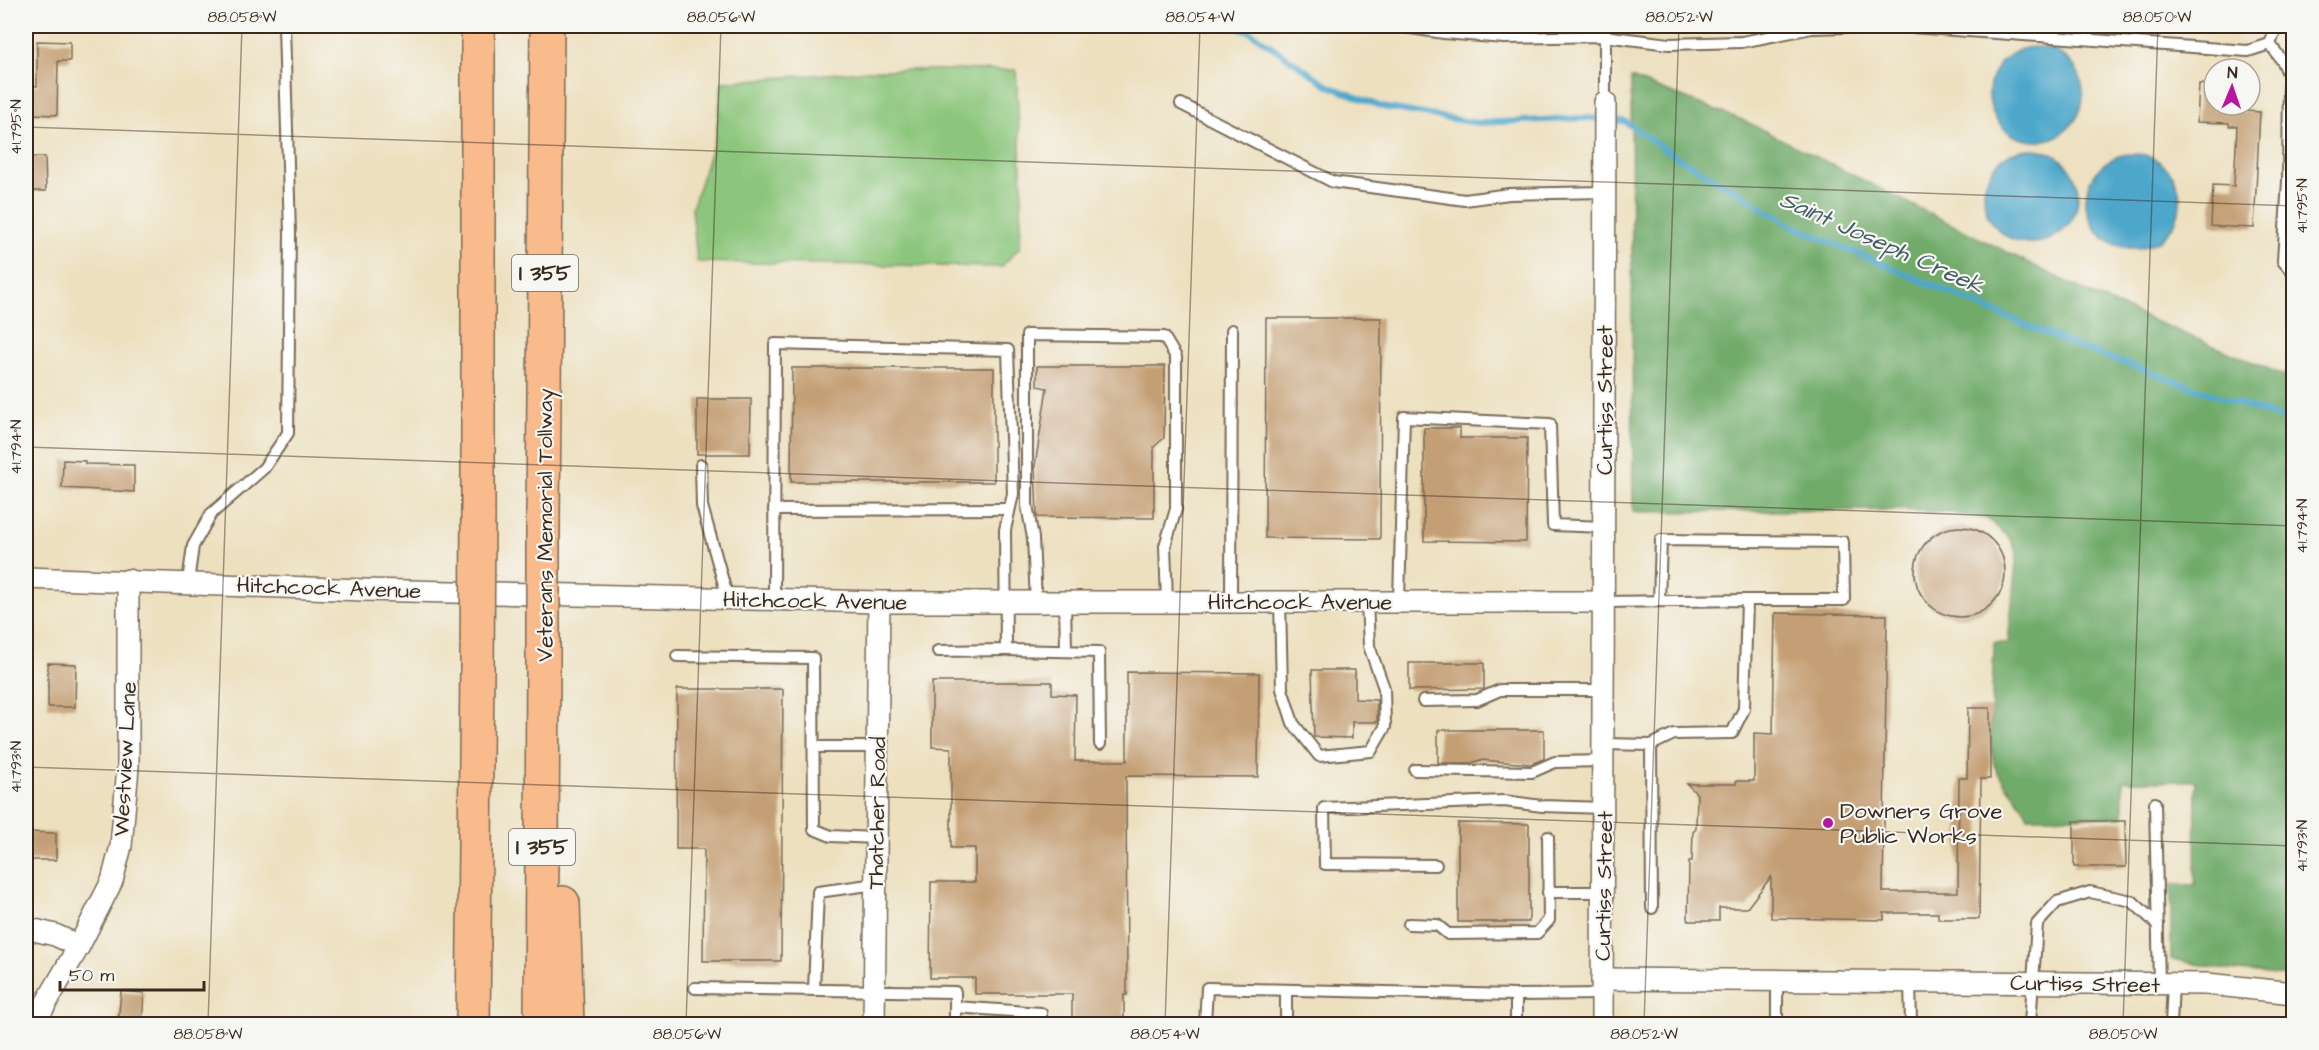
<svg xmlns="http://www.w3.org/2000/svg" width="2319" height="1050" font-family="'Architects Daughter',sans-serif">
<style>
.green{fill:#8cc67b;stroke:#64784c;stroke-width:1.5}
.forest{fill:#71ab6b;stroke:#566a44;stroke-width:1.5}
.water{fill:#4ea7cb;stroke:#446874;stroke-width:1.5}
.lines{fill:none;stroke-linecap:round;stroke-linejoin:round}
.stream{stroke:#4ea7cb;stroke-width:6}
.building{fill:#c49f75}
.lane-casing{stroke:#796a56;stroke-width:14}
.street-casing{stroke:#796a56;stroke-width:24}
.highway-casing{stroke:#796a56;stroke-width:36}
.lane{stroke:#fff;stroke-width:10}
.street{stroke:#fff;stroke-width:21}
.highway{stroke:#fabb8c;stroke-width:33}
.highway-bridge-casing{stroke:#796a56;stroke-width:36;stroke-linecap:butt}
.highway-bridge{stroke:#fabb8c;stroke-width:33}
.ticks{fill:none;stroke:#3b2a1e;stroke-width:1.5;stroke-opacity:0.45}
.poi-dot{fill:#b5179e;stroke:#f6f6f2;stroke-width:2}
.labels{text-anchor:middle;stroke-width:4.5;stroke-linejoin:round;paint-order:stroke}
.shield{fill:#f6f6f2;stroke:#73675e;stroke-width:1.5}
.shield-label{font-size:21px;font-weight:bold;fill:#3b2a1e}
.street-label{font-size:22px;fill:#3b2a1e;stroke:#f6f6f2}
.poi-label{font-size:22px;fill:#3b2a1e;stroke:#f6f6f2;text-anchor:start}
.water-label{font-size:24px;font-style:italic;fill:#435c63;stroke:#f6f6f2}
.neatline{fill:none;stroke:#3b2a1e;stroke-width:2}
.ticks-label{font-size:15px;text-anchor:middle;fill:#3b2a1e}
</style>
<rect width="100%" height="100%" fill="#f6f6f2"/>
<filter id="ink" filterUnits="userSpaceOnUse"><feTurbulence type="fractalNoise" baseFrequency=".0167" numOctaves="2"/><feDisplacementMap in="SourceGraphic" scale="12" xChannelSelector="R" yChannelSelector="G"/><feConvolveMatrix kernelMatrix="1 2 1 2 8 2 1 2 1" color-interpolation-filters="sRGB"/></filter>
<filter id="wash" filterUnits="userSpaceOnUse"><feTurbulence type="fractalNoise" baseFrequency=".008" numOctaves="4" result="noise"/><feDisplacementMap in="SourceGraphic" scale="24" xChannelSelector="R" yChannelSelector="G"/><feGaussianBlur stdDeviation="1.35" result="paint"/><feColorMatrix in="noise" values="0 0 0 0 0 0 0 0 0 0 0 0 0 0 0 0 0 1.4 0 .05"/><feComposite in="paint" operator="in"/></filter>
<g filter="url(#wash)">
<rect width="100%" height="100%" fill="#ede0bf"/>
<polygon class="green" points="879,70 1016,70 1022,185 1020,247 1001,267 697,262 692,208 716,135 722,82"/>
<path class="forest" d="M 1631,78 L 1745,121 L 2099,298 L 2293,379 L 2293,977 L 2220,969 L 2171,959 L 2171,884 L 2195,885 L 2196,781 L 2123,781 L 2123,817 L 2028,817 C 2021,799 2003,786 1995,767 C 1987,748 1994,668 1994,643 L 2008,643 L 2017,553 L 2008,536 L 1987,519 L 1953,513 L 1899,510 L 1633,512 Z"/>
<g class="water">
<circle cx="2036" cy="94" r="47"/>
<circle cx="2031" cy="196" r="47"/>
<circle cx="2133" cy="201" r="47"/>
</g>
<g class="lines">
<polyline class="stream" points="1231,26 1249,31 1329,86 1382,107 1477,123 1587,118 1624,121 1675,156 1753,201 1770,214 1777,215 1788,224 2073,345 2294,423"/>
</g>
<g id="blocks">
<g class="building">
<polygon points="37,41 70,42 70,61 58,61 57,115 31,114 31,86 37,86"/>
<polygon points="2199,84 2214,85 2214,105 2230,105 2230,110 2260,112 2254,228 2211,226 2213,185 2234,186 2237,126 2229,126 2229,123 2197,122"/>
<polygon points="26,157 45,157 46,191 26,191"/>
<polygon points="1266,318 1381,318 1380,539 1265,538"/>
<polygon points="1037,366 1165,366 1164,438 1154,447 1154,518 1037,517 1035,466 1047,388 1037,386"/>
<polygon points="792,368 994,368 994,482 791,482"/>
<polygon points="697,399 751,399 750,454 697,454"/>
<polygon points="1424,428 1460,428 1460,438 1527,438 1526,542 1424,541"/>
<polygon points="63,460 85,461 85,464 134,465 134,492 62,488"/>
<circle cx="1960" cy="572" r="45"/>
<polygon points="1775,613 1887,615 1883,892 1958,892 1959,778 1967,778 1968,708 1990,708 1990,779 1981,779 1979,919 1938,919 1938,913 1884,913 1884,920 1771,918 1771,877 1747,908 1719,908 1719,921 1688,921 1689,861 1692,861 1693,832 1696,829 1697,794 1687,784 1736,784 1736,781 1754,781 1754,733 1773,734"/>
<polygon points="48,663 76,664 75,707 48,707"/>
<polygon points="1409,663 1484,663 1484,689 1409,690"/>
<polygon points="1312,670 1355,670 1355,699 1377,700 1377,722 1352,722 1352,738 1314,737"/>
<polygon points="1127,672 1259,673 1258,777 1126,776 1127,995 1124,995 1124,1024 1072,1024 1072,994 975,994 975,978 930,978 931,882 975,882 975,848 951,848 951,748 932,747 932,682 1052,682 1052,694 1076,695 1075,761 1127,761"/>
<polygon points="677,689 783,689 781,961 703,961 704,849 676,849"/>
<polygon points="1438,730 1544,730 1544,759 1530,764 1480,760 1472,763 1438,763"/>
<polygon points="2074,821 2125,821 2126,867 2074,867"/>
<polygon points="1458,823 1529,824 1529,922 1458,922"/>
<polygon points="26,832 56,833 56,860 26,860"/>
<polygon points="121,991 144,993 142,1024 118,1024"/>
</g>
</g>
</g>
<g filter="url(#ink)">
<use href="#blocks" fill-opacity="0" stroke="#796a56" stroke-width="1.5"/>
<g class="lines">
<g class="lane-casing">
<g id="lane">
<polyline points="1397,26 1444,33 1504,38 1604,36 1669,44 1742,42 1812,28 1876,26"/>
<polyline points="1605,26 1605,102"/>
<polyline points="1898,26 2248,51 2270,44"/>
<polyline points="2277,26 2270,44 2283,62 2289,76 2288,181 2283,261 2294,274"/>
<polyline points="1181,104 1333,182 1465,200 1509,194 1604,192"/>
<polyline points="701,465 702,506 728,599"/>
<polyline points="774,510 1009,509"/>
<polyline points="188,582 193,546 211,514 264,468 288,433 290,234 284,26"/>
<polyline points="774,600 775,344 1008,350 1013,494 1005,530 1006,650 938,651"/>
<polyline points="1036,601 1033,538 1027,505 1027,335 1164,337 1176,357 1176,509 1165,546 1167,601"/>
<polyline points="1065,601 1066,651"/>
<polyline points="1231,601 1232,330"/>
<polyline points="1280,601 1282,689 1293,723 1319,756 1371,751 1385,727 1384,688 1369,646 1367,601"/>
<polyline points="1399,601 1404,417 1550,424 1553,525 1604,527"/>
<polyline points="1659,601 1661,540 1843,542 1844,600 1747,600"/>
<polyline points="1604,602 1747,600 1744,709 1732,733 1674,734 1651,745"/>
<polyline points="1006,650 1099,652 1100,744"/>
<polyline points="677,656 813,658 814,829 831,836 876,838"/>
<polyline points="1423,701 1477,700 1500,690 1604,690"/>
<polyline points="1604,744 1651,745 1652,908"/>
<polyline points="814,747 877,747"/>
<polyline points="1415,770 1532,772 1555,762 1604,761"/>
<polyline points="2155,803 2159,984"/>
<polyline points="1436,865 1325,864 1324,808 1504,801 1542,806 1604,808"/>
<polyline points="1548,892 1604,892"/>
<polyline points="1409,924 1437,925 1448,934 1537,933 1549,920 1548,837"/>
<polyline points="1777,980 1777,1024"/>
<polyline points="1910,981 1911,1024"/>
<polyline points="695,988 955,992 955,1024"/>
<polyline points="814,990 818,892 876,884"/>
<polyline points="1286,990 1286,1024"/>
<polyline points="955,1007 1041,1013 1041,1024"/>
<polyline points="1205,1024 1207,988 1516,995 1602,994"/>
<polyline points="1516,1024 1516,995"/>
<polyline points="2030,1024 2037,924 2057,902 2090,892 2132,901 2158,925"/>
<polyline points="2171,1024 2173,984"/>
</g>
</g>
<g class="street-casing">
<g id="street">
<polyline points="26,578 364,590 879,602 1604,602"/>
<polyline points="26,928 55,935 79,946"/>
<polyline points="1602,979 2207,984 2294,993"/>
<polyline points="34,1024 79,946 112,881 121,846 128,767 128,580"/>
<polyline points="874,1024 879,602"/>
<polyline points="1602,1024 1605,102"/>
</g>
</g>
<g class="highway-casing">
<g id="highway">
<polyline points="478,517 478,26"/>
<polyline points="543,520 547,26"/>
<polyline points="563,903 567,1024"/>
<polyline points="473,1024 477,670"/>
<polyline points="541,1024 543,669"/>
</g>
</g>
<use href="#lane" class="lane"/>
<use href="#street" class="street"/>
<use href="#highway" class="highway"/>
<g class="highway-bridge-casing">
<g id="highway-bridge">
<polyline points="543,520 543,669"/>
<polyline points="477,670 478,517"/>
</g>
</g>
<use href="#highway-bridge" class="highway-bridge"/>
</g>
</g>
<path class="ticks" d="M 26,127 L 2294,206M 26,447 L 2294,526M 26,767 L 2294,846M 208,1024 L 242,26M 686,1024 L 721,26M 1165,1024 L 1200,26M 1644,1024 L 1679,26M 2123,1024 L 2158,26"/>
<circle class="poi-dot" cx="1828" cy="823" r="6"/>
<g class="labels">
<g class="shield">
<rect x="512" y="255" width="66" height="36" rx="4.5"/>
<rect x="509" y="829" width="66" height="36" rx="4.5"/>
</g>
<g class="shield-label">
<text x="545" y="280">I 355</text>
<text x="542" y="854">I 355</text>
</g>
<g class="street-label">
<text transform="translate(1604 400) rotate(-90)" y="8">Curtiss Street</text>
<text transform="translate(544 525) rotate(-90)" y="8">Veterans Memorial Tollway</text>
<text transform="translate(329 587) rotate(2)" y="8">Hitchcock Avenue</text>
<text transform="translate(815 600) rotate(1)" y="8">Hitchcock Avenue</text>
<text x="1300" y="609">Hitchcock Avenue</text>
<text transform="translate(124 759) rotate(-87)" y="8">Westview Lane</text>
<text transform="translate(876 813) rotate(-89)" y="8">Thatcher Road</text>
<text transform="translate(1603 886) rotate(-89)" y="8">Curtiss Street</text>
<text transform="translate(2085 983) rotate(1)" y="8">Curtiss Street</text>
</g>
<g class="poi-label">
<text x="1840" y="818">Downers Grove<tspan x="1840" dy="25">Public Works</tspan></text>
</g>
<g class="water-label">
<text transform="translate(1882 242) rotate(24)" y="8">Saint Joseph Creek</text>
</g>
</g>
<rect width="2319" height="1050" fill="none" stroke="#f6f6f2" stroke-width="66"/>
<g transform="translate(2232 87) rotate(2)"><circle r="28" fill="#f6f6f2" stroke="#aba49d" stroke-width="1.5"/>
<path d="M0-4.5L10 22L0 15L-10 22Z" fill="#b5179e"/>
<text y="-9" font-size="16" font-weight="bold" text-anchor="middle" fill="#3b2a1e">N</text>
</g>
<path d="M60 981v9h144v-9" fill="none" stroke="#3b2a1e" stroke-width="3"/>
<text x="69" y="981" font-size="18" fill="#3b2a1e" stroke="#f6f6f2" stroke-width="4.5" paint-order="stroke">50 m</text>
<rect x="33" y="33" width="2253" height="984" class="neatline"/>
<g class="ticks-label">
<text x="242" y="22">88.058°W</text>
<text x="721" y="22">88.056°W</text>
<text x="1200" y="22">88.054°W</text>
<text x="1679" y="22">88.052°W</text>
<text x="2157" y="22">88.050°W</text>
<text transform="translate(16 127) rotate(-90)" y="5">41.795°N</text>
<text transform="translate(2302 206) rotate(-90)" y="5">41.795°N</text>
<text transform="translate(16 447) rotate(-90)" y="5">41.794°N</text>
<text transform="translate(2302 526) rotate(-90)" y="5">41.794°N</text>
<text transform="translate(16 767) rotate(-90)" y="5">41.793°N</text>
<text transform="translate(2302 846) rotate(-90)" y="5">41.793°N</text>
<text x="208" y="1039">88.058°W</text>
<text x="687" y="1039">88.056°W</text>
<text x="1165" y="1039">88.054°W</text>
<text x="1644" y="1039">88.052°W</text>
<text x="2123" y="1039">88.050°W</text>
</g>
</svg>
